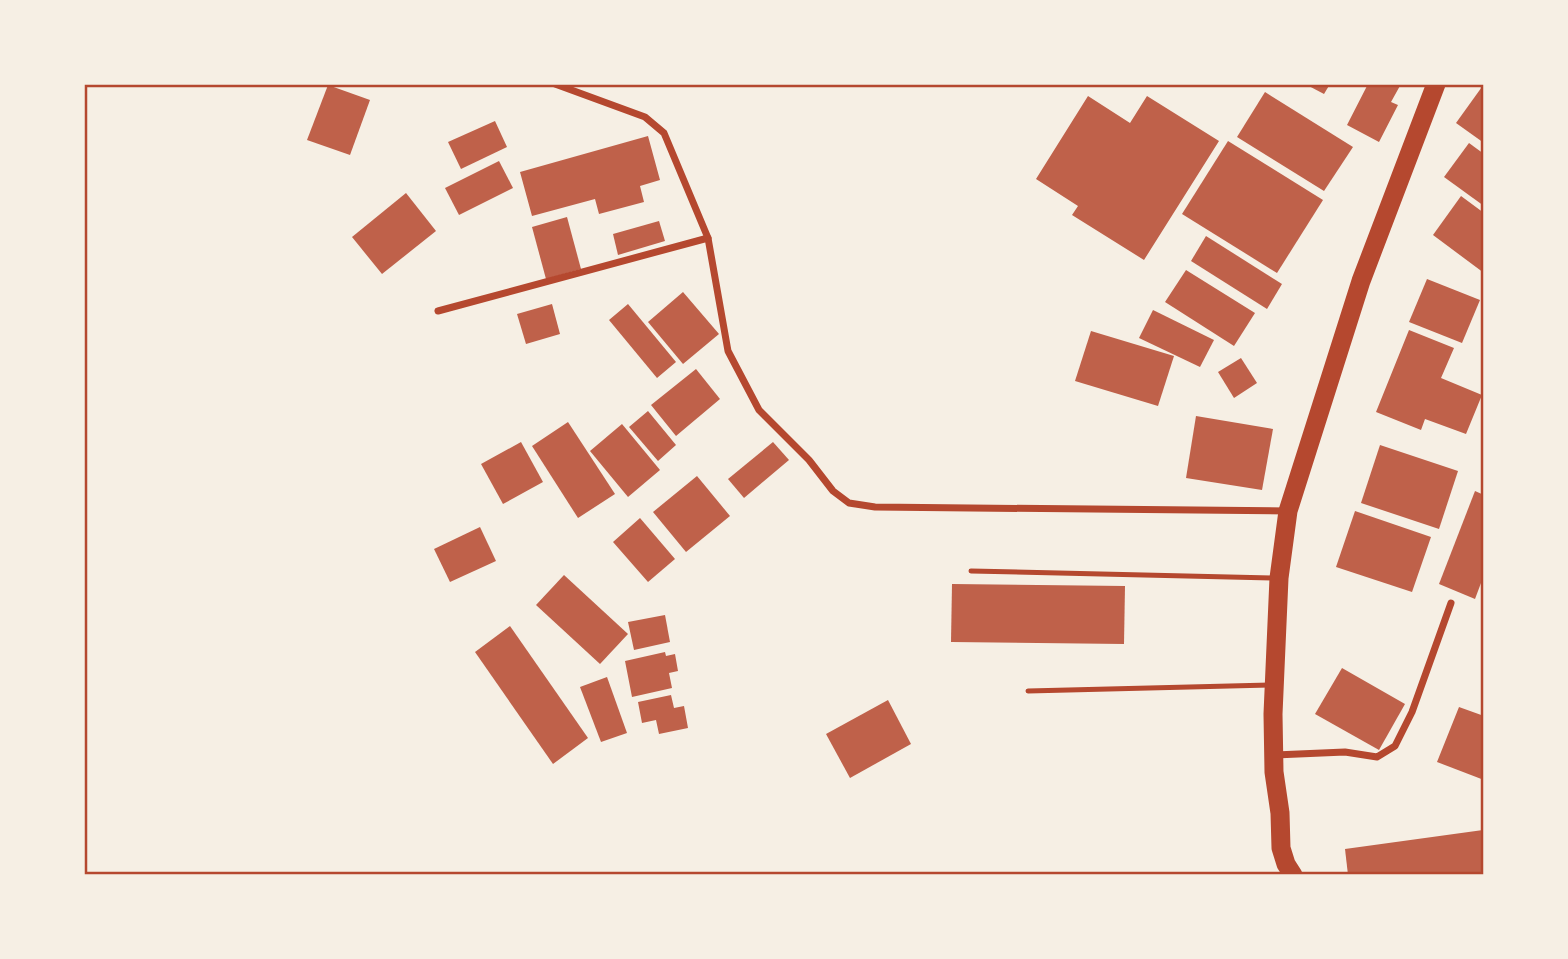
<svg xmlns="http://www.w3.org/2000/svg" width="1568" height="959" font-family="Overpass,sans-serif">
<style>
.building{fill:#bf614a}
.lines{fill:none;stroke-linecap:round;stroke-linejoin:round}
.service{stroke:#b5482f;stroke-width:5}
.minor{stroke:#b5482f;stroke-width:7}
.trunk{stroke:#b5482f;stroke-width:19}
.neatline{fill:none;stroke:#b5482f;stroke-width:2.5}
</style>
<rect width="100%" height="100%" fill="#f6efe4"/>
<g class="building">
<polygon points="1305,84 1330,84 1324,94"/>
<polygon points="1368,84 1401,84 1391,102 1398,105 1379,142 1347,125"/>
<polygon points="1484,84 1484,143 1456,123"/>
<polygon points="328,85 370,100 350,155 307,140"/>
<polygon points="1265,92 1353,147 1324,191 1237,137"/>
<polygon points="1088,96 1130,123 1147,96 1219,141 1144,260 1072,215 1078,206 1036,179"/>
<polygon points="495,121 507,147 461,169 448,142"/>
<polygon points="648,136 660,180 640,186 644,202 599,214 595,199 532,216 520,172"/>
<polygon points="1228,141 1323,200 1277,273 1182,214"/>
<polygon points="1469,143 1484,154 1484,206 1444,177"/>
<polygon points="499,161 513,188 459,215 445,188"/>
<polygon points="406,193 436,231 382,274 352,237"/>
<polygon points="1461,196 1484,213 1484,273 1433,235"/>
<polygon points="567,217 581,269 546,279 532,227"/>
<polygon points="659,221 665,241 618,255 613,234"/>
<polygon points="1206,236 1282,284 1267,309 1191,261"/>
<polygon points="1186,270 1255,313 1234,346 1165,302"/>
<polygon points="1427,279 1480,300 1462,343 1409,322"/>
<polygon points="683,292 719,334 683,364 648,322"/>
<polygon points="552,304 560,334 526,344 517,314"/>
<polygon points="628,304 676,362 657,378 609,320"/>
<polygon points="1153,310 1214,340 1200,367 1139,338"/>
<polygon points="1409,330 1454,348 1441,378 1482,395 1466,434 1425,419 1421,430 1376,412"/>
<polygon points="1091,331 1174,356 1158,406 1075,381"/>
<polygon points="1241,358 1257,383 1234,398 1218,372"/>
<polygon points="696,369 720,399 676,436 651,405"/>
<polygon points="648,411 676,445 658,461 629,427"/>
<polygon points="1196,416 1273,429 1262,490 1186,478"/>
<polygon points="568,422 615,494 578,518 532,446"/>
<polygon points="622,424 660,470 628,497 590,451"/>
<polygon points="521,442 543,482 503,504 481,464"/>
<polygon points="773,442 789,460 744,498 728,479"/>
<polygon points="1380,445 1458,471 1439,529 1361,503"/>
<polygon points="697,476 730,516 686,552 653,512"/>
<polygon points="1475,491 1484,495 1484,575 1475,599 1439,584"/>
<polygon points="1355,511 1431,537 1412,592 1336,567"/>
<polygon points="640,518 675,559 648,582 613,542"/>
<polygon points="480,527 496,561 450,582 434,549"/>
<polygon points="564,575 628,634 600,664 536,605"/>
<polygon points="952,584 1125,586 1124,644 951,642"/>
<polygon points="665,615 670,642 634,650 628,622"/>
<polygon points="510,626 588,738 553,764 475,652"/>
<polygon points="665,652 666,656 675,654 678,671 669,673 672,688 632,697 625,661"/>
<polygon points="1342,668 1405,704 1379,750 1315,714"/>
<polygon points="607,677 627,733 601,742 580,687"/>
<polygon points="671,695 674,708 684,706 688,728 659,734 656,720 642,723 638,702"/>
<polygon points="888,700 911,744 850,778 826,734"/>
<polygon points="1459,707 1484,716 1484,780 1437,762"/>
<polygon points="1483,830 1484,875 1348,875 1345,849"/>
</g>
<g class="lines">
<g class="service">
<polyline points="971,571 1276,578"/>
<polyline points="1028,691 1270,685"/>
</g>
<g class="minor">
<polyline points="555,84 645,117 664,133 708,238 728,351 759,410 809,460 833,491 849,503 875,507 1288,511"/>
<polyline points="438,311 708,238"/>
<polyline points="1275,755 1345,752 1377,757 1395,746 1412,712 1451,603"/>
</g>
<polyline class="trunk" points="1293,875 1286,864 1281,848 1280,813 1274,772 1273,714 1279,578 1288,511 1361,281 1436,84"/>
</g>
<rect width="1568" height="959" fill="none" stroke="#f6efe4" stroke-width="172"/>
<rect x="86" y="86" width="1396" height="787" class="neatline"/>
</svg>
